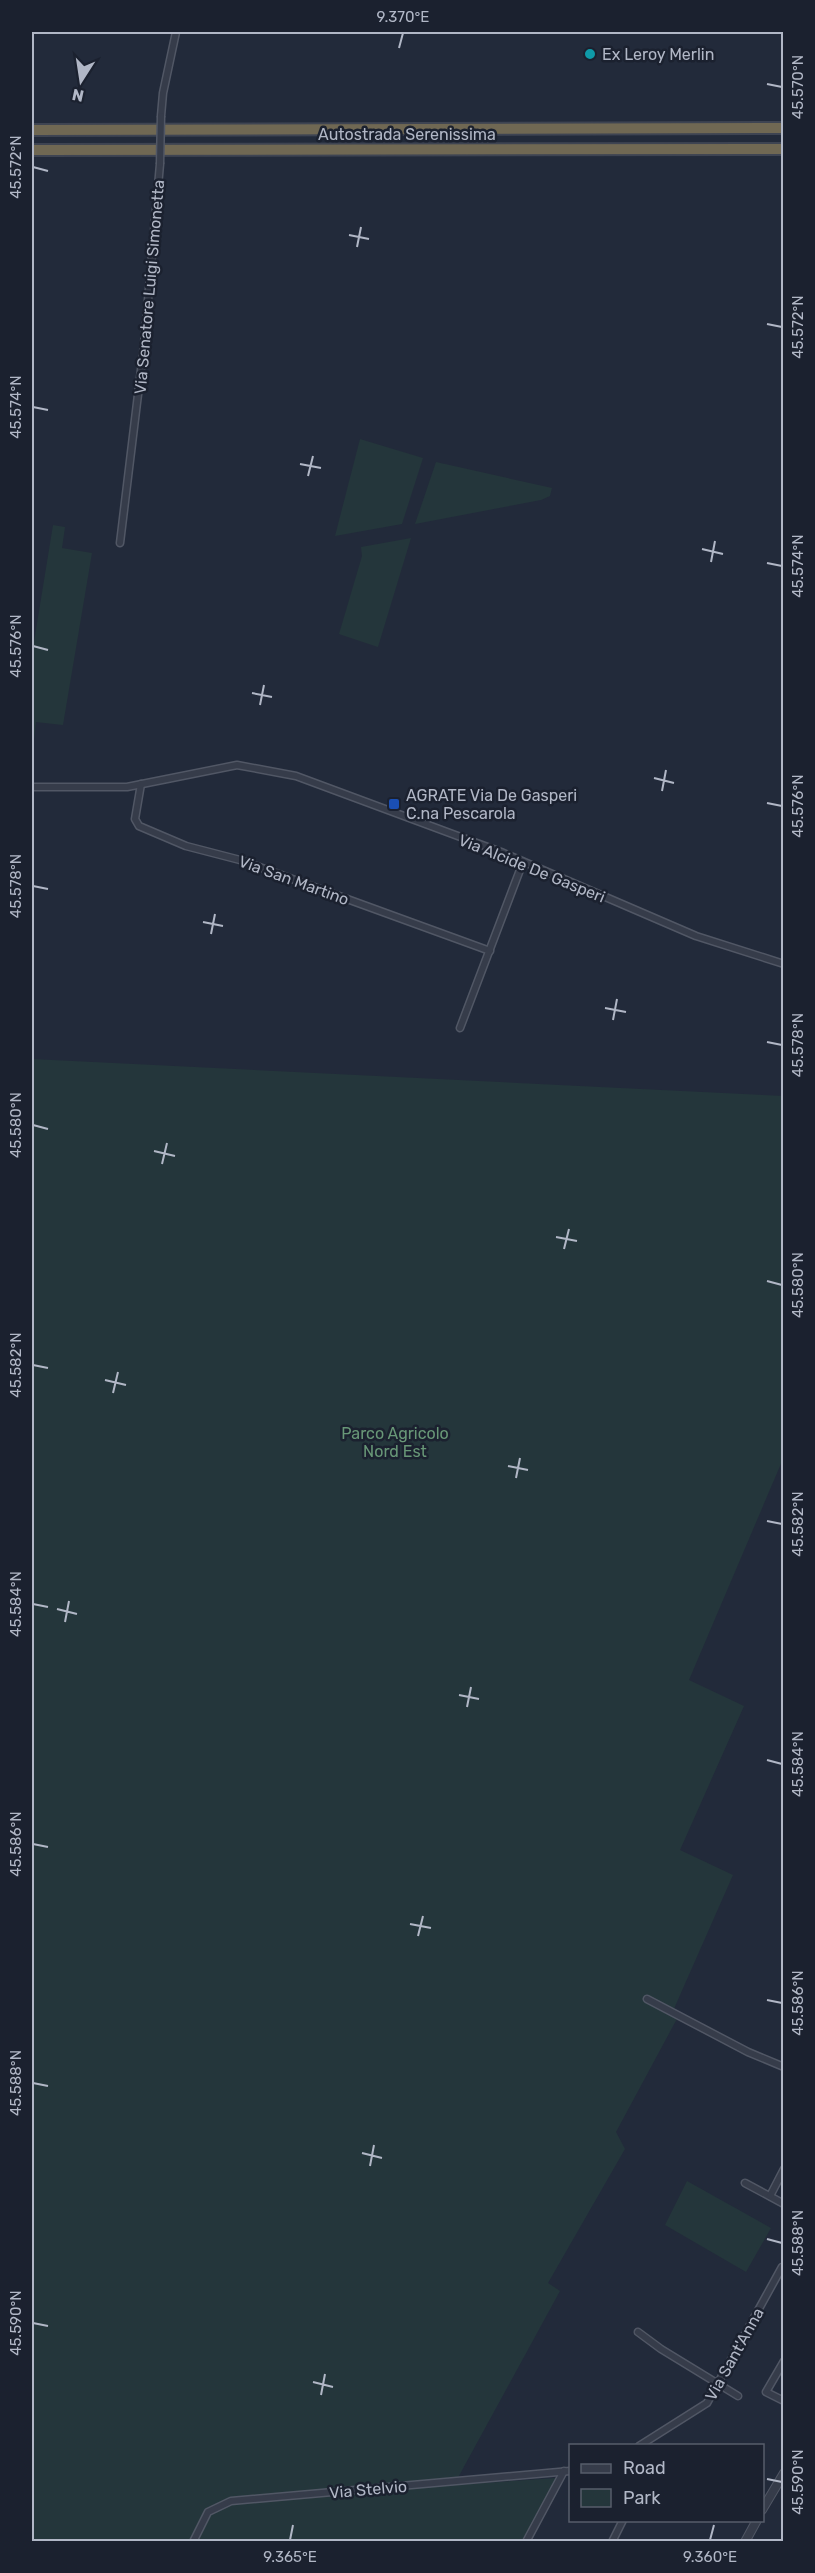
<svg xmlns="http://www.w3.org/2000/svg" width="815" height="2573" font-family="Rubik,sans-serif">
<style>
.green{fill:#24363b}
.lines{fill:none;stroke-linecap:round;stroke-linejoin:round}
.minor-casing{stroke:#515765;stroke-width:9}
.tertiary-casing{stroke:#515765;stroke-width:10}
.motorway-casing{stroke:#3e4452;stroke-width:14}
.minor{stroke:#363c4a;stroke-width:6}
.tertiary{stroke:#363c4a;stroke-width:8}
.motorway{stroke:#706853;stroke-width:10}
.minor-bridge-casing{stroke:#515765;stroke-width:9;stroke-linecap:butt}
.minor-bridge{stroke:#363c4a;stroke-width:6}
.ticks{fill:none;stroke:#b1b7c6;stroke-width:2}
.culture-dot{fill:#0f9aa8;stroke:#1b212f;stroke-width:2}
.transit-dot{fill:#1a4fb4;stroke:#1b212f;stroke-width:2}
.labels{text-anchor:middle;stroke-width:5;stroke-linejoin:round;paint-order:stroke}
.poi-label{font-size:16px;fill:#b1b7c6;stroke:#1b212f;text-anchor:start}
.street-label{font-size:16px;fill:#b1b7c6;stroke:#1b212f}
.park-label{font-size:16px;fill:#689777;stroke:#1b212f}
.neatline{fill:none;stroke:#b1b7c6;stroke-width:2}
.ticks-label{font-size:15px;text-anchor:middle;fill:#b1b7c6}
</style>
<rect width="100%" height="100%" fill="#222a3a"/>
<g class="green">
<polygon points="360,439 423,458 402,524 335,536"/>
<polygon points="436,462 552,488 550,496 541,500 415,524"/>
<polygon points="53,525 65,527 62,548 92,553 63,725 36,722 32,759 32,654"/>
<polygon points="411,538 378,647 339,634 362,556 361,547"/>
<polygon points="32,1059 783,1096 783,1459 689,1680 744,1706 680,1850 733,1875 673,2011 679,2015 616,2132 625,2149 548,2283 560,2291 454,2485 556,2478 557,2482 524,2541 32,2541"/>
<polygon points="687,2181 771,2228 746,2272 665,2225"/>
</g>
<g class="lines">
<g class="minor-casing">
<g id="minor">
<polyline points="161,116 163,93 176,32"/>
<polyline points="120,543 144,345 160,164"/>
<polyline points="141,784 135,819 139,826 186,846 240,860 490,951"/>
<polyline points="32,787 127,787 237,765 296,776 501,852 696,936 784,964"/>
<polyline points="460,1028 523,862"/>
<polyline points="647,1999 748,2052 784,2067"/>
<polyline points="745,2183 784,2204"/>
<polyline points="770,2196 784,2169"/>
<polyline points="638,2332 661,2349 738,2396"/>
<polyline points="784,2361 766,2392 784,2401"/>
<polyline points="639,2446 707,2403 782,2267"/>
<polyline points="193,2542 208,2512 231,2501 570,2471"/>
<polyline points="526,2542 564,2471"/>
<polyline points="612,2542 623,2520"/>
</g>
</g>
<g class="tertiary-casing">
<g id="tertiary">
<polyline points="762,2510 784,2473"/>
<polyline points="745,2542 757,2520"/>
</g>
</g>
<g class="motorway-casing">
<g id="motorway">
<polyline points="32,130 784,128"/>
<polyline points="32,150 784,149"/>
</g>
</g>
<use href="#minor" class="minor"/>
<use href="#tertiary" class="tertiary"/>
<use href="#motorway" class="motorway"/>
<g class="minor-bridge-casing">
<polyline id="minor-bridge" points="160,164 161,116"/>
</g>
<use href="#minor-bridge" class="minor-bridge"/>
</g>
<path class="ticks" d="M 399,48 L 403,33M 767,84 L 782,87M 33,167 L 48,171M 349,235 L 369,239M 357,247 L 361,227M 767,324 L 782,327M 33,407 L 48,410M 300,464 L 321,468M 308,476 L 313,456M 702,549 L 723,554M 711,562 L 715,541M 767,563 L 782,566M 33,646 L 48,650M 252,693 L 272,697M 260,705 L 264,685M 654,778 L 674,783M 662,791 L 666,770M 767,803 L 782,806M 33,886 L 48,889M 203,922 L 223,926M 211,934 L 215,914M 605,1008 L 626,1012M 613,1020 L 617,999M 767,1042 L 782,1045M 33,1125 L 48,1129M 154,1151 L 175,1156M 162,1164 L 167,1143M 556,1237 L 577,1241M 564,1249 L 569,1229M 767,1281 L 782,1285M 33,1365 L 48,1368M 105,1380 L 126,1385M 113,1393 L 118,1372M 508,1466 L 528,1470M 516,1478 L 520,1458M 767,1521 L 782,1524M 33,1604 L 48,1607M 57,1609 L 77,1614M 65,1622 L 69,1601M 459,1695 L 479,1699M 467,1707 L 471,1687M 767,1760 L 782,1764M 33,1844 L 48,1847M 410,1924 L 431,1928M 418,1936 L 423,1916M 767,2000 L 782,2003M 33,2083 L 48,2086M 362,2153 L 382,2158M 370,2166 L 374,2145M 767,2239 L 782,2243M 33,2323 L 48,2326M 313,2382 L 333,2387M 321,2395 L 325,2374M 767,2479 L 782,2482M 290,2540 L 293,2525M 710,2540 L 714,2525"/>
<circle class="culture-dot" cx="590" cy="54" r="6"/>
<rect class="transit-dot" x="388" y="798" width="12" height="12" rx="3"/>
<g class="labels">
<g class="poi-label">
<text x="602" y="60">Ex Leroy Merlin</text>
<text x="406" y="801">AGRATE Via De Gasperi<tspan x="406" dy="18">C.na Pescarola</tspan></text>
</g>
<g class="street-label">
<text x="407" y="140">Autostrada Serenissima</text>
<text transform="translate(149 287) rotate(-85)" y="6">Via Senatore Luigi Simonetta</text>
<text transform="translate(532 868) rotate(22)" y="6">Via Alcide De Gasperi</text>
<text transform="translate(294 880) rotate(20)" y="6">Via San Martino</text>
<text transform="translate(734 2354) rotate(-61)" y="6">Via Sant'Anna</text>
<text transform="translate(368 2489) rotate(-5)" y="6">Via Stelvio</text>
</g>
<g class="park-label">
<text x="395" y="1439">Parco Agricolo<tspan x="395" dy="18">Nord Est</tspan></text>
</g>
</g>
<rect width="815" height="2573" fill="none" stroke="#1b212f" stroke-width="66"/>
<rect x="569" y="2444" width="195" height="78" fill="#1b212f" stroke="#575d6b" stroke-width="1.5"/>
<rect x="581" y="2464" width="30" height="9" fill="#363c4a" stroke="#575d6b" stroke-width="1.5"/>
<text x="623" y="2474" font-size="18" fill="#b1b7c6">Road</text>
<rect x="581" y="2489" width="30" height="18" fill="#24363b" stroke="#575d6b" stroke-width="1.5"/>
<text x="623" y="2504" font-size="18" fill="#b1b7c6">Park</text>
<g transform="translate(81 81) rotate(192)" stroke="#1b212f" stroke-width="4.5" paint-order="stroke">
<path d="M0-4.5L10 22L0 15L-10 22Z" fill="#b1b7c6"/>
<text y="-9" font-size="16" font-weight="bold" text-anchor="middle" fill="#b1b7c6">N</text>
</g>
<rect x="33" y="33" width="749" height="2507" class="neatline"/>
<g class="ticks-label">
<text x="403" y="22">9.370°E</text>
<text transform="translate(798 87) rotate(-90)" y="5">45.570°N</text>
<text transform="translate(16 167) rotate(-90)" y="5">45.572°N</text>
<text transform="translate(798 327) rotate(-90)" y="5">45.572°N</text>
<text transform="translate(16 407) rotate(-90)" y="5">45.574°N</text>
<text transform="translate(798 566) rotate(-90)" y="5">45.574°N</text>
<text transform="translate(16 646) rotate(-90)" y="5">45.576°N</text>
<text transform="translate(798 806) rotate(-90)" y="5">45.576°N</text>
<text transform="translate(16 886) rotate(-90)" y="5">45.578°N</text>
<text transform="translate(798 1045) rotate(-90)" y="5">45.578°N</text>
<text transform="translate(16 1125) rotate(-90)" y="5">45.580°N</text>
<text transform="translate(798 1285) rotate(-90)" y="5">45.580°N</text>
<text transform="translate(16 1365) rotate(-90)" y="5">45.582°N</text>
<text transform="translate(798 1524) rotate(-90)" y="5">45.582°N</text>
<text transform="translate(16 1604) rotate(-90)" y="5">45.584°N</text>
<text transform="translate(798 1764) rotate(-90)" y="5">45.584°N</text>
<text transform="translate(16 1844) rotate(-90)" y="5">45.586°N</text>
<text transform="translate(798 2003) rotate(-90)" y="5">45.586°N</text>
<text transform="translate(16 2083) rotate(-90)" y="5">45.588°N</text>
<text transform="translate(798 2243) rotate(-90)" y="5">45.588°N</text>
<text transform="translate(16 2323) rotate(-90)" y="5">45.590°N</text>
<text transform="translate(798 2482) rotate(-90)" y="5">45.590°N</text>
<text x="290" y="2562">9.365°E</text>
<text x="710" y="2562">9.360°E</text>
</g>
</svg>
